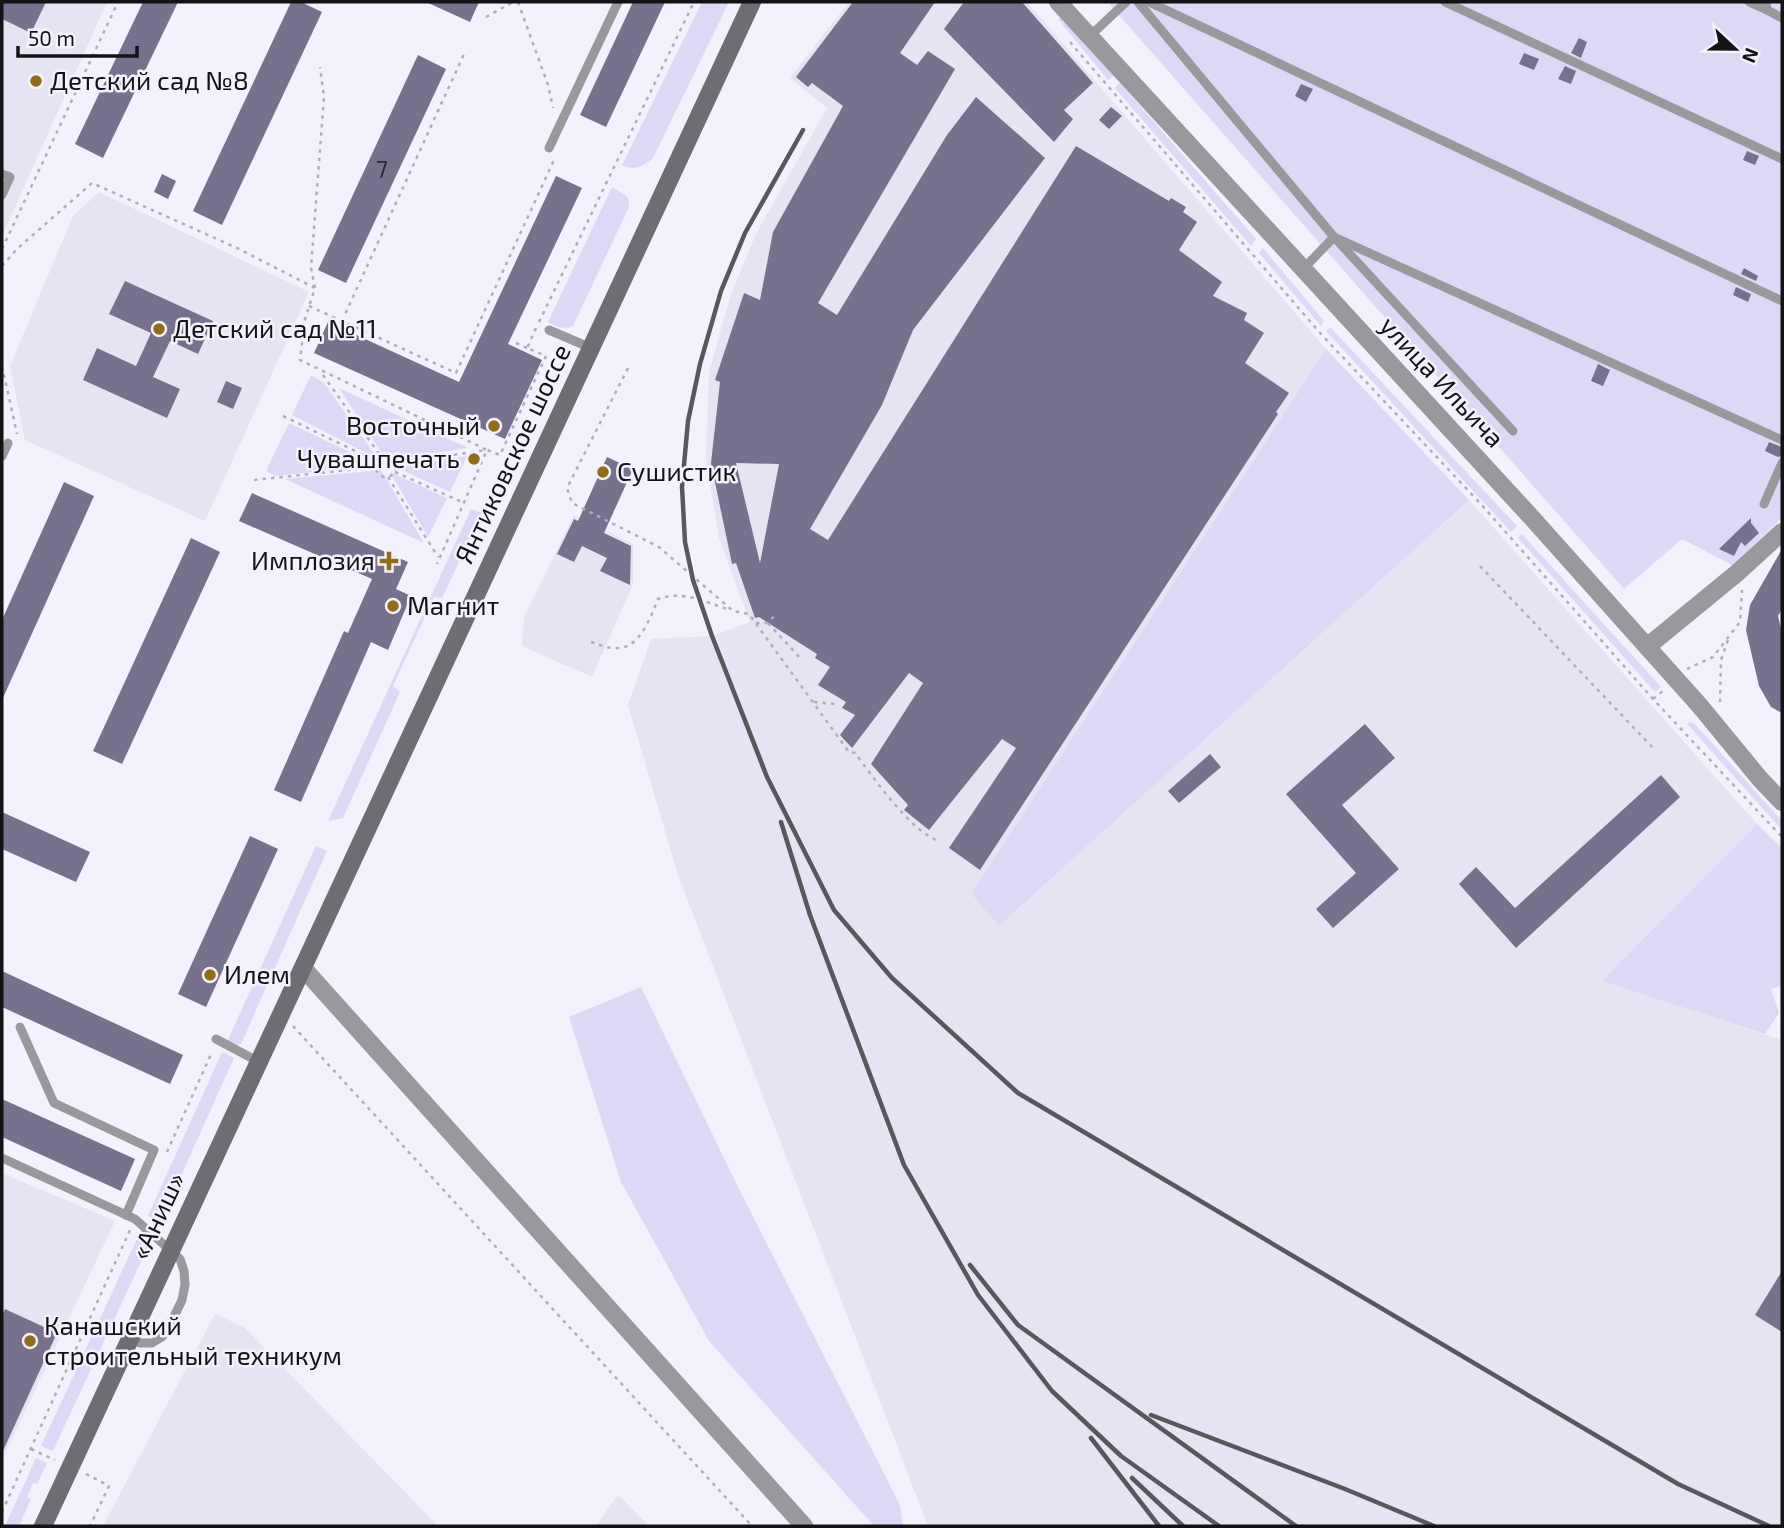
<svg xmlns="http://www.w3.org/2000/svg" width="1784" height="1528" font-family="'Exo 2',sans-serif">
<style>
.built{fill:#e6e3f3}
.green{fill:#ded8f6}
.building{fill:#78718e;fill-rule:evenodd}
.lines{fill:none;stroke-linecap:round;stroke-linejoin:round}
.path{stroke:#b0aeb6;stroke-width:2.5;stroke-dasharray:3.5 5;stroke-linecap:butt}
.service{stroke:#99989c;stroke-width:9}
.minor{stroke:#99989c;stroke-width:18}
.tertiary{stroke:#99989c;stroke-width:18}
.secondary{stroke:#6e6d73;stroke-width:18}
.rail{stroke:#59575c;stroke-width:4.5}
.poi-dot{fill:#906e13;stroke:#f3f1fb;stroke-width:2.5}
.labels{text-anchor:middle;stroke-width:5;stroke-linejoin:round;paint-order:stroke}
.number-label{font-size:23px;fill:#2c2a33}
.poi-label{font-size:26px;fill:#131215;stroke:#f3f1fb;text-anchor:start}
.street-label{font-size:26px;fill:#131215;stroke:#f3f1fb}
</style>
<rect width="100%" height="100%" fill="#f3f1fb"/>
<g class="built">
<polygon points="2,2 107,2 2,236"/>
<polygon points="849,2 1027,2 1326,349 971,895 1000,925 1469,500 1757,824 1603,981 1782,1040 1782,1526 928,1526 678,875 628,705 651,639 712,636 750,622 719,538 706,459 709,372 731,294 756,234 827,108 790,78"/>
<polygon points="99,192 309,292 205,521 25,440 10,366 73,216"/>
<polygon points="574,515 633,544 633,584 592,677 522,646 524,617"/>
<polygon points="2,1173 115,1221 2,1460"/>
<polygon points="215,1314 244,1327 438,1526 103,1526"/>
<polygon points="618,1495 649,1526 596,1526"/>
</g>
<g class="green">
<path d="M 702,2 L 729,2 L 653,158 C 642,167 635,171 622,165 Z"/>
<polygon points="1112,2 1782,2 1782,518 1732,565 1682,539 1624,589 1110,5"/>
<polygon points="1062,16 1114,75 1108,80 1058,19"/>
<polygon points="1120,83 1256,239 1251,246 1115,88"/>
<path d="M 612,187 L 628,197 L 629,207 L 573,326 C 564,330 556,327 548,322 Z"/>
<polygon points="1263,248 1324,321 1321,326 1259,253"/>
<polygon points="1330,327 1517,526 1511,532 1326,331"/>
<polygon points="1326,349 1469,500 999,926 971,894"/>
<polygon points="311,375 324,383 378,459 292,415"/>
<polygon points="339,388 468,448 387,461"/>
<polygon points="289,423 377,465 276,476 266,471"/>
<polygon points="467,456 450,492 395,467"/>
<polygon points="381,470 424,543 285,479"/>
<polygon points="390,472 447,498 428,537"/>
<polygon points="471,509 482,513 442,598 434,597 393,686 400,692 343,818 328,821"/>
<polygon points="1522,534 1661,687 1655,692 1518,538"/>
<polygon points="1690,722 1695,724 1782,821 1782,830 1687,724"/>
<polygon points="1757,824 1782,848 1782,986 1771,989 1779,1013 1765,1034 1602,981"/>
<polygon points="316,846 327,851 241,1044 236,1045 227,1042"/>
<polygon points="641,987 738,1187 900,1505 903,1526 874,1526 709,1341 621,1182 569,1017"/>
<polygon points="222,1052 234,1058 162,1218 155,1219 148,1216"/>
<polygon points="141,1230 152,1238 53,1451 41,1446"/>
<polygon points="36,1458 47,1463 37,1484 33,1483 27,1498 31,1499 19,1526 5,1526"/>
</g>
<g class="building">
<polygon points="2,2 46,2 31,33 2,19"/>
<polygon points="143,2 178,2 103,158 75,144"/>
<polygon points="291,2 301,2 322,12 222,225 193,211"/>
<polygon points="426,2 479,2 470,22"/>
<polygon points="633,2 665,2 606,127 580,115"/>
<path d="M 853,2 L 935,2 L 900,53 L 917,65 L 928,51 L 955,69 L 818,303 L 837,315 L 947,135 L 976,97 L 1045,158 L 913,330 L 882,405 L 810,529 L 828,540 L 1076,146 L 1169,201 L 1171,198 L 1186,207 L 1183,212 L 1197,222 L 1179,250 L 1222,282 L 1213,296 L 1247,313 L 1244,320 L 1264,333 L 1245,363 L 1289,393 L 1276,412 L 1278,414 L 980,870 L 949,848 L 1016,748 L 1002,739 L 929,830 L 904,810 L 908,805 L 871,764 L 923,683 L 909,673 L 852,748 L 840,735 L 855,715 L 842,708 L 846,702 L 818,685 L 830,667 L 815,658 L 817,654 L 759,617 L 755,618 L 736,563 L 732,564 L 711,463 L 720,382 L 715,380 L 744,293 L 760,300 L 773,232 L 843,106 L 812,83 L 808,87 L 796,77 ZM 736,463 L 779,464 L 760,563 Z"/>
<polygon points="964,2 1022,2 1093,83 1064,110 1073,119 1054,142 944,29"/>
<polygon points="1579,38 1587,42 1581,58 1571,53"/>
<polygon points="1524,53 1539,59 1534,70 1519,64"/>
<polygon points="418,55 446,69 346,283 318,270"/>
<polygon points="1565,66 1576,71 1571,84 1558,79"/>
<polygon points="1301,84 1313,89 1306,102 1295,96"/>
<polygon points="1111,107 1122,116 1109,129 1099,120"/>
<polygon points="1747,151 1759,156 1755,165 1743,160"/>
<polygon points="162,174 176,181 168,199 154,192"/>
<polygon points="556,176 582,188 508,344 542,360 505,439 314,353 328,322 459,382"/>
<polygon points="1744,268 1758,276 1756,281 1741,274"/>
<polygon points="125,281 213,321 198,354 170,341 153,377 180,389 167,418 83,380 97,348 136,366 151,333 109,314"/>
<polygon points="1736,287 1751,294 1748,302 1733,295"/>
<polygon points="1598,364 1610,370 1603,386 1591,381"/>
<polygon points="226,381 242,388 233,409 217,402"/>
<polygon points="1769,442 1782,447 1782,456 1778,457 1765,451"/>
<polygon points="607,457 633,469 604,533 631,546 630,585 600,571 607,558 582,546 574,562 557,554 574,519 578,521"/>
<polygon points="64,482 94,496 2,700 2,620"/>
<polygon points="252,493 408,562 396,589 411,596 388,650 371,642 301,802 274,790 344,631 348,633 372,579 239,521"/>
<polygon points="1751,518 1751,523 1759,533 1745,546 1741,542 1734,556 1719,549"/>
<polygon points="191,538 220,552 122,764 93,751"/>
<polygon points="1782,549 1782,609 1778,616 1782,632 1782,713 1771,707 1759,686 1746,630 1750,605"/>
<polygon points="1365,724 1395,758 1342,805 1399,869 1333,928 1316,909 1356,873 1286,794"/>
<polygon points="1210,754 1221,767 1179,803 1168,791"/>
<polygon points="1661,775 1680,797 1516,948 1459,884 1476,867 1515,908"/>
<polygon points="2,812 90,852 76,882 2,849"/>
<polygon points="250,836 278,849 206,1007 178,994"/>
<polygon points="2,971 183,1055 170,1084 2,1007"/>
<polygon points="2,1099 135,1159 121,1191 2,1137"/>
<polygon points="1782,1271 1782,1332 1755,1315"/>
<polygon points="5,1309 57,1333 2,1453 2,1316"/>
</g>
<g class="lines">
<g class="path">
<polyline points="518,2 548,85 553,108"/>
<polyline points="486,17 513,2"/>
<polyline points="1070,42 1320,333 1480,503 1653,699 1782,837"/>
<polyline points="2,249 118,2"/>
<polyline points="2,266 17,249 92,183 237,248 315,288 305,319 300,360 487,450 437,564"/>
<polyline points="315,288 311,268 324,97 320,67"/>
<polyline points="309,306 456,373 554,160"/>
<polyline points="342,321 465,52"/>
<polyline points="539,322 694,2"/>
<polyline points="516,343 527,348"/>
<polyline points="2,366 17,434"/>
<path d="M 628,368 L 567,488 L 572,503 L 659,547 L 733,611 L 749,614 L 849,752 L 855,753 C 873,777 911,832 939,841"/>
<polyline points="323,375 382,458"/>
<polyline points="283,416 378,462"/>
<circle cx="386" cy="467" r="10"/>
<polyline points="395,463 487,450 500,455 546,356 527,348 536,328"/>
<polyline points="395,472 462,502"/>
<polyline points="388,477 438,557"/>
<polyline points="254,480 376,467"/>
<polyline points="1480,566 1654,749"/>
<polyline points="756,623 768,623 775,615"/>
<polyline points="768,623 802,660"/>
<path d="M 591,642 C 600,645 609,649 618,648 C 640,648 651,616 658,599 C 683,590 705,602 730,610"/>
<polyline points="1687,669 1713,657 1740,622 1742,590"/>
<polyline points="1653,699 1664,690"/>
<polyline points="814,702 835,704"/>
<polyline points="1720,702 1721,660 1728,640"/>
<polyline points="293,1026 752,1526"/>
<polyline points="167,1152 212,1052"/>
<polyline points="31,1449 55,1460"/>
<polyline points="86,1474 109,1486 90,1526"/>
<polyline points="2,1512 130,1230"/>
</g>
<g class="service">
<polyline points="1138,2 1334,237 1513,431"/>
<polyline points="1149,2 1782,301"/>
<polyline points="1445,2 1782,159"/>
<polyline points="1749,2 1767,10"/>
<polyline points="1766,2 1767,10 1782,18"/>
<polyline points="1090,36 1126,2"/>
<polyline points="549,148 618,2"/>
<polyline points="2,174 10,177 2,195"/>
<polyline points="1303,269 1334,237 1782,440"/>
<polyline points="549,330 591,348"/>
<polyline points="2,456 8,443"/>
<polyline points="1764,504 1782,463"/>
<polyline points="20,1027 54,1103 154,1150 126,1215"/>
<polyline points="216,1039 259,1062"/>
<polyline points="2,1158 135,1219 180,1259 184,1271 185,1285 182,1300 170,1325 162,1337 152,1343 140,1343 130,1339"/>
</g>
<polyline class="minor" points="1648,646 1737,573 1782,532"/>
<g class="tertiary">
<polyline points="1058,2 1532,518 1700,706 1760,779 1782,802"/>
<polyline points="303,968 804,1526"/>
</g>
<polyline class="secondary" points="43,1526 752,2"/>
<g class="rail">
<polyline points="803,130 745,233 721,291 700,364 688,421 682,487 685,542 693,580 712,636 767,777 834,910 892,978 1018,1093 1678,1484 1769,1526"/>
<polyline points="781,822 810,915 904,1165 978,1295 1052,1391 1121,1456 1219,1526"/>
<polyline points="970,1265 1018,1325 1296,1526"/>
<polyline points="1151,1415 1345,1489 1434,1526"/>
<polyline points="1091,1438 1159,1526"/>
<polyline points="1132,1478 1183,1526"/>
</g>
</g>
<g class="poi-dot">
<circle cx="36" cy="81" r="7"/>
<circle cx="159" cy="329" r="7"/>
<circle cx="494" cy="426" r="7"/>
<circle cx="474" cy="459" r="7"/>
<circle cx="603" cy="472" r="7"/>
<path d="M385.5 550.5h7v7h7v7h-7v7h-7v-7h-7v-7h7z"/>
<circle cx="393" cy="606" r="7"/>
<circle cx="210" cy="975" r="7"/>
<circle cx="30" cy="1341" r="7"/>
</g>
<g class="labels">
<g class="number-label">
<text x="382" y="178">7</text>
</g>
<g class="poi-label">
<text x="50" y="90">Детский сад №8</text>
<text x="173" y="338">Детский сад №11</text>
<text x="480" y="435" text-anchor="end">Восточный</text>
<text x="460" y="468" text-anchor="end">Чувашпечать</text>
<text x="617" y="481">Сушистик</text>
<text x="375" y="570" text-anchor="end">Имплозия</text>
<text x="407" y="615">Магнит</text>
<text x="224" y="984">Илем</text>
<text x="44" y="1335">Канашский<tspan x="44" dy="30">строительный техникум</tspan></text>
</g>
<g class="street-label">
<text transform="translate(1442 382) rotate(47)" y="9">улица Ильича</text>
<text transform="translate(513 454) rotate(-65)" y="9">Янтиковское шоссе</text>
<text transform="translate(158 1216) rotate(-65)" y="9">«Аниш»</text>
</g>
</g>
<rect width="1784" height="1528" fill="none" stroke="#131215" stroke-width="7"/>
<g transform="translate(1735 49) rotate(112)" stroke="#f3f1fb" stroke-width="5" paint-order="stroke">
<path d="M0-5L12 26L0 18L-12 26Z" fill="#131215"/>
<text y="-10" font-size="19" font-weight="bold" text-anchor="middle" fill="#131215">N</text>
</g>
<path d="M18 46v10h119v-10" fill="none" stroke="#131215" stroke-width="3.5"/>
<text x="28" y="46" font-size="21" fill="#131215" stroke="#f3f1fb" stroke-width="5" paint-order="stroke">50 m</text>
</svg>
